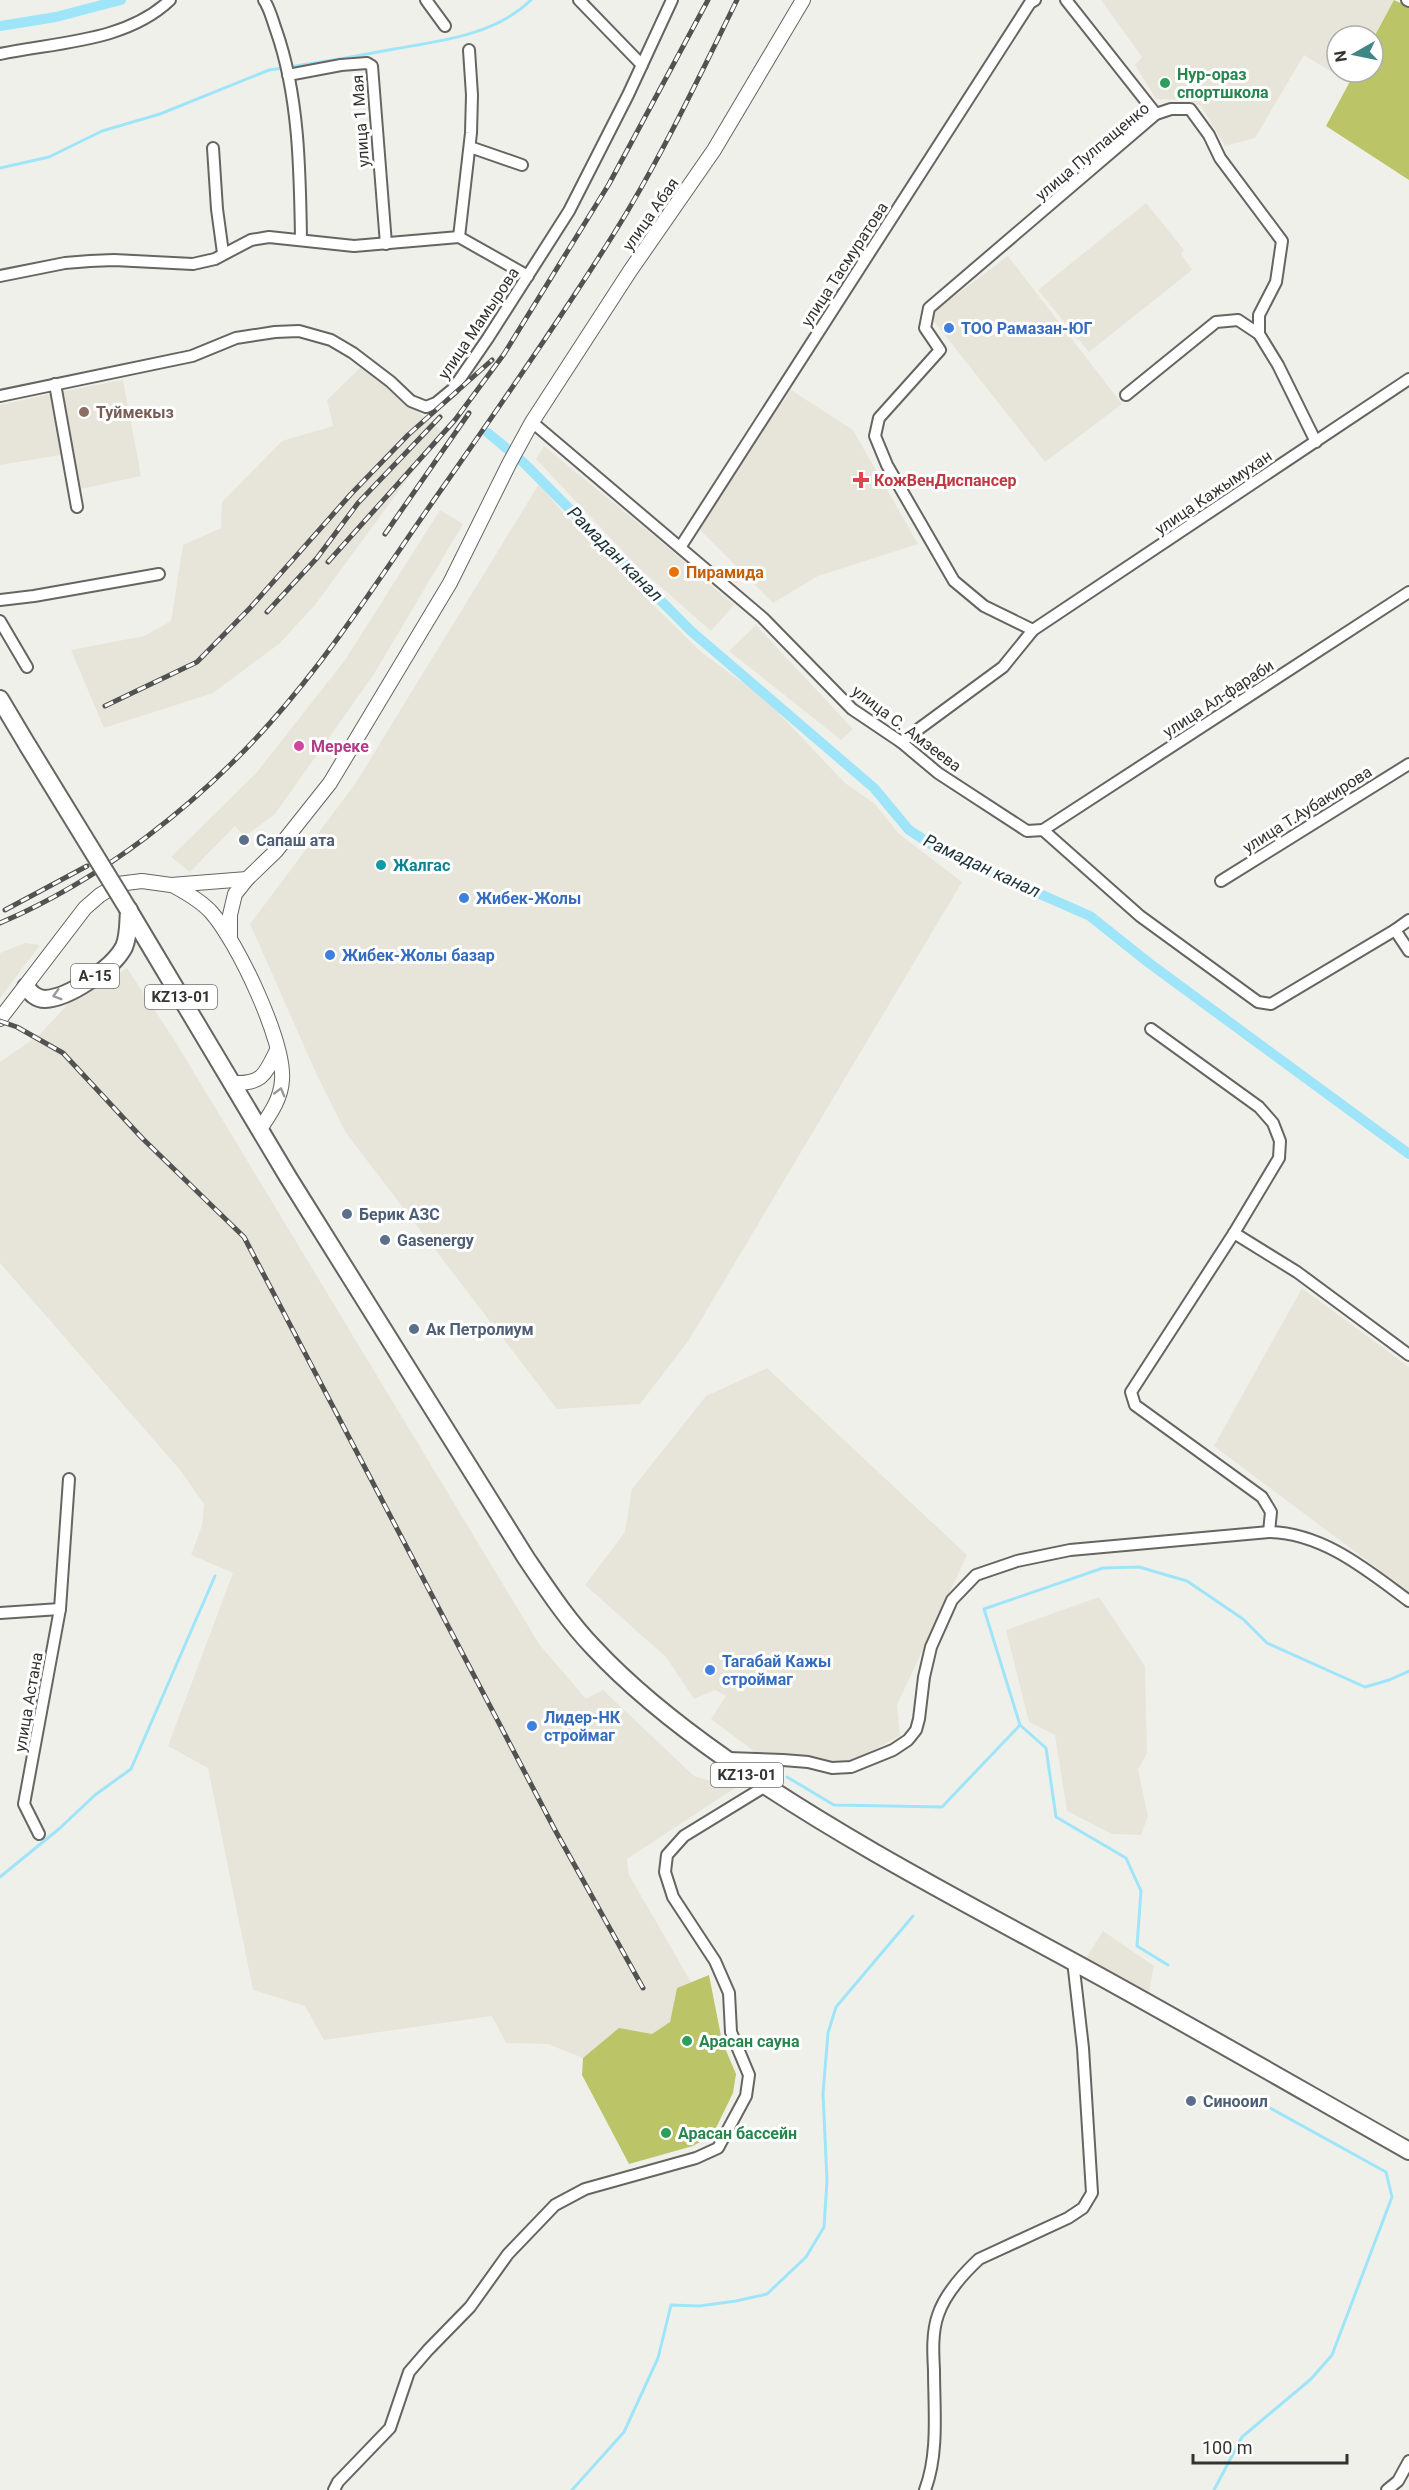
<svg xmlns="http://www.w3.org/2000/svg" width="1409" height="2490" font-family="Roboto,sans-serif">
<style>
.built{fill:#e7e5da}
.green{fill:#bbc567}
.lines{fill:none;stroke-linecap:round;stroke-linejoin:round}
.stream{stroke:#9fe5f9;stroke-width:3}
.canal{stroke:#9fe5f9;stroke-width:10}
.minor-casing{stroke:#666561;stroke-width:14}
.major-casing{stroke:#666561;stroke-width:16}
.highway-casing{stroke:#666561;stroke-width:20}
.minor{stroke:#fff;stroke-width:10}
.major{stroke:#fff;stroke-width:14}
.highway{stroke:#fff;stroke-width:16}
.rail-casing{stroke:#525250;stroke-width:5}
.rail{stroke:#fff;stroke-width:3;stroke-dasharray:9;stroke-linecap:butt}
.highway-bridge-casing{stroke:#666561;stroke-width:20;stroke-linecap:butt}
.highway-bridge{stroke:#fff;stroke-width:16}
.oneway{stroke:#999998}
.leisure-dot{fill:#2e9e5b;stroke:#fff;stroke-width:2}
.shop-dot{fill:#3f7fe0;stroke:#fff;stroke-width:2}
.education-dot{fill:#8d6e63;stroke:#fff;stroke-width:2}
.health-dot{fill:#e0444e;stroke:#fff;stroke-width:2}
.food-dot{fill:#e8710a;stroke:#fff;stroke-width:2}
.hotel-dot{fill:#d1479c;stroke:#fff;stroke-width:2}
.service-dot{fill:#5c6f8a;stroke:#fff;stroke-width:2}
.culture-dot{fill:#0f9aa8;stroke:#fff;stroke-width:2}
.labels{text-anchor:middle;stroke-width:6;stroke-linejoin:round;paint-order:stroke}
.shield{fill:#fff;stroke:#70706f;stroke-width:1.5}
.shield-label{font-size:15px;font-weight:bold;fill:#333331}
.leisure-label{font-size:16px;font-weight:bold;fill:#27864d;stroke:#fff;text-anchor:start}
.street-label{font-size:16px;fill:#333331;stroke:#fff}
.shop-label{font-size:16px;font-weight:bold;fill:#366cbe;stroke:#fff;text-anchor:start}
.education-label{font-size:16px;font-weight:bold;fill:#785e54;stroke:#fff;text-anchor:start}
.health-label{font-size:16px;font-weight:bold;fill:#be3a42;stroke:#fff;text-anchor:start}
.food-label{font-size:16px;font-weight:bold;fill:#c56008;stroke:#fff;text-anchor:start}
.hotel-label{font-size:16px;font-weight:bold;fill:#b23c85;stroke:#fff;text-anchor:start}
.service-label{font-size:16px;font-weight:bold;fill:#4e5e75;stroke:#fff;text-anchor:start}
.culture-label{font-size:16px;font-weight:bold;fill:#0d838f;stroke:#fff;text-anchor:start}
.water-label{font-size:18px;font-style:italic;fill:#1c3339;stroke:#fff}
</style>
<rect width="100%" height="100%" fill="#f0f0eb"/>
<g class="built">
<polygon points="1101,0 1394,0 1373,39 1373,36 1337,36 1337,72 1355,72 1349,83 1304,55 1255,138 1225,146 1201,106 1188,100 1156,99 1135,65 1142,57"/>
<polygon points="1146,203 1184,250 1181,254 1192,270 1089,352 1038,290"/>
<polygon points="1008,256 1122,404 1045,462 929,315"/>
<polygon points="363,365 442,432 315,605 279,644 213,693 104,728 71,650 144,636 171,621 183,545 221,528 222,502 282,441 333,426 327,400"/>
<polygon points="123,380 141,476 76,490 60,392"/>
<polygon points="791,390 853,430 918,544 818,576 773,603 697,527"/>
<polygon points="55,393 66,454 0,465 0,405"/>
<polygon points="544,446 659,540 734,605 711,631 637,566 536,459"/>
<polygon points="539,484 566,516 609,555 652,604 700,651 767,701 845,783 874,803 899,834 962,882 689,1340 640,1404 557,1409 346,1133 316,1073 250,924 355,784"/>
<polygon points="440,510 463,524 374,674 275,814 251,832 243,835 235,826 190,872 171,857 257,772 345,660"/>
<polygon points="756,625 853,729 841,740 729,651"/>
<polygon points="25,943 40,945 0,998 0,953"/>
<polygon points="127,968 175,1041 539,1644 586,1699 603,1690 694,1776 735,1788 627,1859 629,1875 691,1982 677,1988 670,2022 652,2034 619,2029 583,2058 548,2044 506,2043 492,2016 324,2040 305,2006 253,1990 208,1768 168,1746 233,1573 191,1555 202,1525 204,1504 180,1470 0,1263 0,1062 39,1035 69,1003"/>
<polygon points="1302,1288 1409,1367 1409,1592 1214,1446"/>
<polygon points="767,1368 967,1555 897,1705 900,1736 848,1763 755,1752 711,1719 726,1696 715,1690 694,1699 666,1657 585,1585 625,1532 632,1489 706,1396"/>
<polygon points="1099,1597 1145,1666 1147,1753 1138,1770 1148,1816 1141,1835 1112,1834 1067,1811 1055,1735 1029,1722 1006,1630"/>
<polygon points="1103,1931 1154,1966 1149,1992 1086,1958"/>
</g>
<g class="green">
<polygon points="1394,0 1409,7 1409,180 1326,126 1355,72 1373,72 1373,39"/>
<polygon points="709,1975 722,2041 736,2074 733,2093 713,2134 693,2146 629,2164 582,2075 583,2058 619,2028 652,2034 670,2022 677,1988"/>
</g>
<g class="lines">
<g class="stream">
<path d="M 289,67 C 324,62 359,56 394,49 C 441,41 495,35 531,0"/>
<polyline points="0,168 49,157 102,131 160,114 269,70 283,68"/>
<polyline points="787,1777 834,1805 942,1807 1020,1725"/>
<polyline points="0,1877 60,1828 95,1795 131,1769 215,1576"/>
<polyline points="1168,1965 1137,1946 1141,1891 1126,1858 1056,1817 1046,1748 1020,1725 984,1609 1103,1568 1139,1567 1187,1581 1243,1619 1267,1643 1365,1687 1389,1680 1409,1671"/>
<polyline points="572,2490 624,2432 658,2358 671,2305 699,2306 736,2301 767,2294 806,2257 824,2227 827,2181 823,2093 828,2033 836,2007 913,1916"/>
<polyline points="1214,2490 1242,2437 1311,2379 1332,2355 1392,2197 1386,2172 1261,2103"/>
</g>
<g class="canal">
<polyline points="0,26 56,17 121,0"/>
<polyline points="488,433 524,463 691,631 874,788 909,830 940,850 1090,916 1149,963 1409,1154"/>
</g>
<g class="minor-casing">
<g id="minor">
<path d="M 264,0 C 270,9 272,19 276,30 C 299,95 300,171 301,239"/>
<polyline points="426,0 445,26"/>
<polyline points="579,0 642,65"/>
<polyline points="1066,0 1156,114"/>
<polyline points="1407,0 1409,1"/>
<path d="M 0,54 C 57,42 126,42 170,0"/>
<polyline points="288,75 341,65 367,63 372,66 386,244"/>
<polyline points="470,147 522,165"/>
<polyline points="213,148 217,209 223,253"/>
<polyline points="459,237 471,133 472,95 469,50"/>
<polyline points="0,276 65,263 90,261 114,260 193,264 215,259 251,240 269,237 354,246 459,237 528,276"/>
<polyline points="55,384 77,507"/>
<polyline points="1126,395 1216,322 1238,320 1259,334"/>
<polyline points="0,396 192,356 236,338 275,332 299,331 331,340 353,353 391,382 411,401 426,407 436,403 453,389 488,338 569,211 628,95 672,0"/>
<polyline points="532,422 763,618 852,709 901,742 938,773 1027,831 1043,830 1140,916 1258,1002 1271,1004 1395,930 1409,951"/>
<polyline points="681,546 1030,3 1035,0"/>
<polyline points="0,600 34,596 159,574"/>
<polyline points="0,621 27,667"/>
<polyline points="1033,630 984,606 954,581 887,465 875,436 879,418 940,350 925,328 929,308 1156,114 1171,109 1190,109 1209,135 1220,158 1282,241 1276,282 1259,315 1259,334 1278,365 1316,442"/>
<polyline points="901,742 1003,667 1033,630 1409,379"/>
<polyline points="1043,830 1409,592"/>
<polyline points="1221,881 1409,764"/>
<polyline points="1395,930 1409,920"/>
<polyline points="1151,1029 1259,1107 1273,1123 1280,1141 1279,1158 1234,1233 1131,1392 1135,1405 1262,1497 1271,1512 1269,1532"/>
<polyline points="1234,1233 1297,1272 1409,1355"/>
<polyline points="0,1613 60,1609"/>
<path d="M 728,1758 L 783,1760 L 808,1762 L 832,1768 L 851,1767 L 893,1750 L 908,1740 L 916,1730 L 919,1719 L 924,1677 L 931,1647 L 952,1600 L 976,1575 L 1017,1561 L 1070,1550 L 1269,1532 C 1323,1533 1367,1570 1409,1601"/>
<polyline points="39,1834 24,1804 60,1609 69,1479"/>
<polyline points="334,2490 338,2482 390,2428 409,2372 428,2350 470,2307 508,2254 555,2205 585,2189 696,2158 718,2148 746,2096 749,2075 731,2032 729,1993 715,1961 673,1897 665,1872 667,1855 684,1836 764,1787"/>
<path d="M 925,2490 C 939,2453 934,2409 934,2370 C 933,2352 932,2332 938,2315 C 945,2294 963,2274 979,2259 L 1068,2218 L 1083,2208 L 1092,2193 L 1083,2048 L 1073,1961"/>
<polyline points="1387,2490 1398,2481 1409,2461"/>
</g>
</g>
<g class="major-casing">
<g id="major">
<path d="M 174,886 C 187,893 201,901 211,912 C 237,941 285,1042 282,1080 C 281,1099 270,1114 260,1129"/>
<polyline points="230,936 230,915 235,894 247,879 276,851 330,783 450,583 509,464 532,422 630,271 714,150 803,0"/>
<polyline points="0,1019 85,908 100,895 118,884 142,881 171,885 247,879"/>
<path d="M 233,1083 C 262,1084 265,1075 277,1050"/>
</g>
</g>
<g class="highway-casing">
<g id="highway">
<polyline points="0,699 28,746"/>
<path d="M 128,909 L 288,1177 L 526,1558 C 547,1589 568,1621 594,1648 C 633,1690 679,1726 726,1759 C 835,1835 954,1897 1070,1960 C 1184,2022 1296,2087 1409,2151"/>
<path d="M 26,987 C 31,993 36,999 45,999 C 69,998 113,968 124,947 C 129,936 128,922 129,910"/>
</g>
</g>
<use href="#minor" class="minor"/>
<use href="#major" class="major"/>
<use href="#highway" class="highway"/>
<g class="rail-casing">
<g id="rail">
<polyline points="385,534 469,413"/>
<polyline points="328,562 455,420 504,354 609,184 708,0"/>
<polyline points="267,612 317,558 358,503 440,417"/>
<polyline points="105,706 197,662 250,608 351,494 408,435 492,360"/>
<polyline points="5,910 87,866"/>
<path d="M 0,923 C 102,879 196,806 270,723 C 334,651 386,568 441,490 C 500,406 559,321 613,235 C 660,160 698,79 737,0"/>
<polyline points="0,1021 17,1027 63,1053 142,1138 244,1237 555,1830 643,1988"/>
</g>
</g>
<use href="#rail" class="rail"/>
<g class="highway-bridge-casing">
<polyline id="highway-bridge" points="28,746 128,909"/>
</g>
<use href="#highway-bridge" class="highway-bridge"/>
</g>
<defs><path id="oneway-chevron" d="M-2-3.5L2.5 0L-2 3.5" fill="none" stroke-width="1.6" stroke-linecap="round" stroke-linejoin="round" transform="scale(1.5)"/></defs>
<g class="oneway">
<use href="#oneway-chevron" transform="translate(57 995) rotate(164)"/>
<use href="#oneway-chevron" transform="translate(280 1092) rotate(-75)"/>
</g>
<g class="leisure-dot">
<circle cx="1165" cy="83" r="6"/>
<circle cx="687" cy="2041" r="6"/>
<circle cx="666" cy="2133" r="6"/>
</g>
<g class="shop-dot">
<circle cx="949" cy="328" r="6"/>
<circle cx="464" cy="898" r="6"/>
<circle cx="330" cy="955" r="6"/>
<circle cx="710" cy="1670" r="6"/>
<circle cx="532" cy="1726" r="6"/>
</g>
<circle class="education-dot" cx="84" cy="412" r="6"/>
<path class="health-dot" d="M858 471h6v6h6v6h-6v6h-6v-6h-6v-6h6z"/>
<circle class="food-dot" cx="674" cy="572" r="6"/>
<circle class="hotel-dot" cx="299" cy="746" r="6"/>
<g class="service-dot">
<circle cx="244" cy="840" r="6"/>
<circle cx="347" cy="1214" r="6"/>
<circle cx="385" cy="1240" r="6"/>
<circle cx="414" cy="1329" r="6"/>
<circle cx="1191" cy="2101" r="6"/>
</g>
<circle class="culture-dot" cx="381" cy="865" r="6"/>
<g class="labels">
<g class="shield">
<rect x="71" y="964" width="48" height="24" rx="4.5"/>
<rect x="145" y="985" width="72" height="24" rx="4.5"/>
<rect x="711" y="1763" width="72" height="24" rx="4.5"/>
</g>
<g class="shield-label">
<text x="95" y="981">A-15</text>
<text x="181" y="1002">KZ13-01</text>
<text x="747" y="1780">KZ13-01</text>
</g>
<g class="leisure-label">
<text x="1177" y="80">Нур-ораз<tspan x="1177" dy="18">спортшкола</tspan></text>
<text x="699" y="2047">Арасан сауна</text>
<text x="678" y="2139">Арасан бассейн</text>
</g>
<g class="street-label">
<text transform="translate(360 121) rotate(-94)" y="6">улица 1 Мая</text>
<text transform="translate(1092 151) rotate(-40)" y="6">улица Пулпащенко</text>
<text transform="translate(650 214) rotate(-55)" y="6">улица Абая</text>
<text transform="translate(844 264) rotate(-57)" y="6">улица Тасмуратова</text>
<text transform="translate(478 323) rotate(-56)" y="6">улица Мамырова</text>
<text transform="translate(1213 492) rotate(-34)" y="6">улица Кажымухан</text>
<text transform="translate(1218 698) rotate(-33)" y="6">улица Ал-фараби</text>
<text transform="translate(907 728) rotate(37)" y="6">улица С. Амзеева</text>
<text transform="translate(1307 809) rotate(-32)" y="6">улица Т.Аубакирова</text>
<text transform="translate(28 1702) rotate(-80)" y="6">улица Астана</text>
</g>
<g class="shop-label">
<text x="961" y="334">ТОО Рамазан-ЮГ</text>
<text x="476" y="904">Жибек-Жолы</text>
<text x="342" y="961">Жибек-Жолы базар</text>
<text x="722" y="1667">Тагабай Кажы<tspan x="722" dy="18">строймаг</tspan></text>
<text x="544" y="1723">Лидер-НК<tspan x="544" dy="18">строймаг</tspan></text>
</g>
<g class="education-label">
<text x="96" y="418">Туймекыз</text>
</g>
<g class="health-label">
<text x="874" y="486">КожВенДиспансер</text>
</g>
<g class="food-label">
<text x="686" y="578">Пирамида</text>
</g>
<g class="hotel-label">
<text x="311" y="752">Мереке</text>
</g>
<g class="service-label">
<text x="256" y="846">Сапаш ата</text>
<text x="359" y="1220">Берик АЗС</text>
<text x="397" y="1246">Gasenergy</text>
<text x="426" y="1335">Ак Петролиум</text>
<text x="1203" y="2107">Синооил</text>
</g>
<g class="culture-label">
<text x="393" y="871">Жалгас</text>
</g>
<g class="water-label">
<text transform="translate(615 554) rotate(45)" y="6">Рамадан канал</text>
<text transform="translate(982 866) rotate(25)" y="6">Рамадан канал</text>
</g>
</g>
<g transform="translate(1355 54) rotate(261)"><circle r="28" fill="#ffffff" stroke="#adadad" stroke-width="1.5"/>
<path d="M0-4.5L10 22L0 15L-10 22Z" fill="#3f8784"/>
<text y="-9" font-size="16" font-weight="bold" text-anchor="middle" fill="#333331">N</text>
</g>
<path d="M1193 2454v9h154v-9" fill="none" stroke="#333331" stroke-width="3"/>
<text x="1202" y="2454" font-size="18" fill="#333331" stroke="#ffffff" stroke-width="4.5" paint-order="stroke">100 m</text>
</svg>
